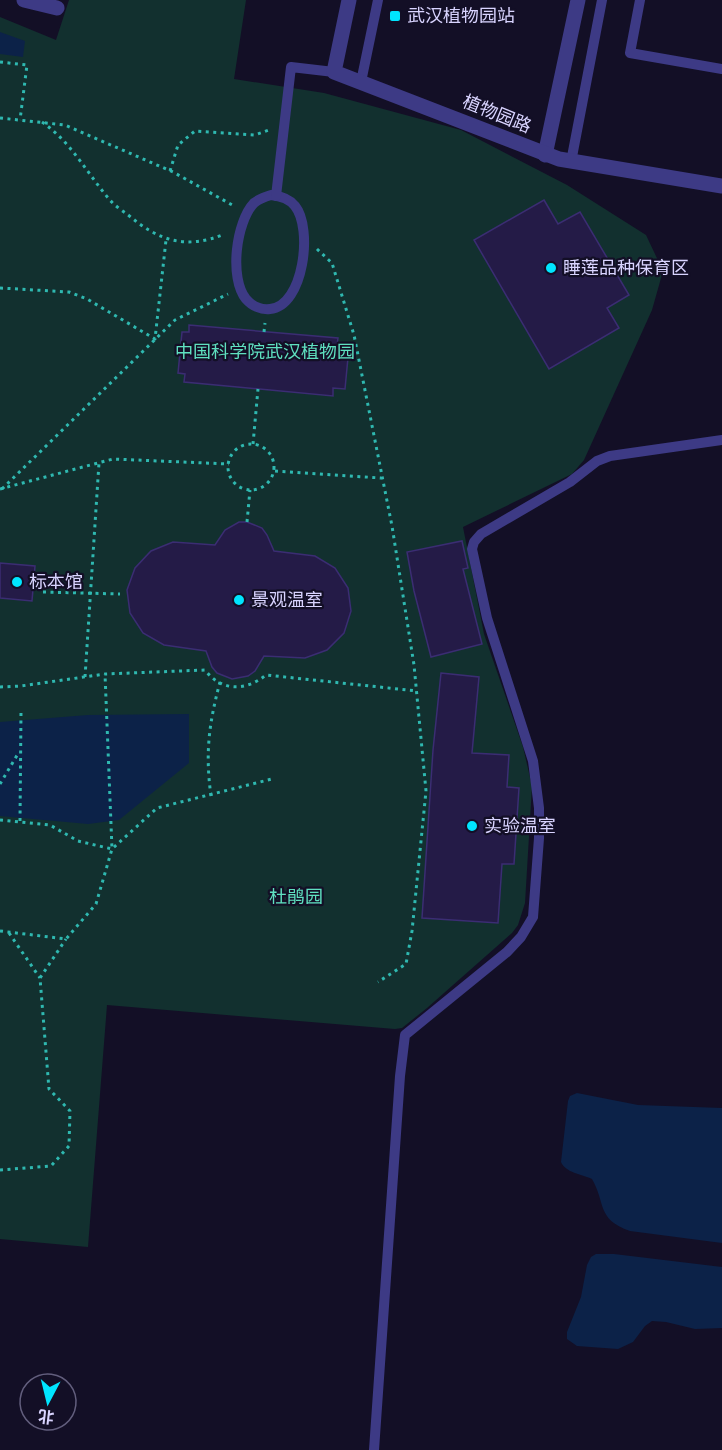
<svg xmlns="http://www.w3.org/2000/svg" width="722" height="1450" font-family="'Noto Sans','Noto Sans SC',sans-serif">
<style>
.green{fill:#12302f}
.water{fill:#0c2248}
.building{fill:#241b47;stroke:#3b2d73;stroke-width:1.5}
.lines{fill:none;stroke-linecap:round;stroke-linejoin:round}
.path{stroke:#2fb8b0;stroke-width:3;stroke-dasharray:3 4.5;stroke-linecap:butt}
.service{stroke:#3d3a85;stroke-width:10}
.minor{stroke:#3d3a85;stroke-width:15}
.tertiary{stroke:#3d3a85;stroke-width:15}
.poi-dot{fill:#00e5ff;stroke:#130f26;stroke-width:2}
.labels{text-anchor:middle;stroke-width:4.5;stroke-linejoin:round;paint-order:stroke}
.poi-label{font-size:18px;fill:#d9d4ff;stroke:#130f26;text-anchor:start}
.street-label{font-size:18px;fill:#d9d4ff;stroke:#130f26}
.park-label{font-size:18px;fill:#5fe0c0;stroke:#130f26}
</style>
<rect width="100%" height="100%" fill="#130f26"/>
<polygon class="green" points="69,0 246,0 234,79 324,93 461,130 567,185 646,235 663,271 652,310 584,460 572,474 463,527 484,634 523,747 532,786 525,903 518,925 512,933 427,1008 402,1028 395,1029 107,1005 88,1247 0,1239 0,17 56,40"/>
<g class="water">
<polygon points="0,32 25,41 23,57 0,54"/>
<polygon points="189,714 189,763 119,820 88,824 0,816 0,722 88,715"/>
<path d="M 577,1093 L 638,1105 L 722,1108 L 722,1243 L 630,1231 C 596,1219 606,1203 592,1179 C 581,1174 566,1173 561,1162 L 568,1101 L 570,1096 Z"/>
<polygon points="596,1254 614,1254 722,1267 722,1328 695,1329 666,1322 652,1321 645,1326 633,1342 618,1349 577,1346 567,1339 567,1332 581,1297 587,1265 591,1257"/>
</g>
<g class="building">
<polygon points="544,200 558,224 580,212 629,295 607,308 619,328 549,369 474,240"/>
<polygon points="189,325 338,338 337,345 349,347 345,389 333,388 333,396 184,382 185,374 178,373 182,332 189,332"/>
<polygon points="239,522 247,522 262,528 267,535 274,551 315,556 335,568 348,588 351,611 344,633 327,650 305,658 264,656 255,671 248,676 232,679 217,673 212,667 206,651 164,645 143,633 130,613 127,590 135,568 151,551 173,542 215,545 225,530"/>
<polygon points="462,541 468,568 463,569 482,644 431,657 414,591 407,552"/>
<polygon points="0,563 35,566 32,601 0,598"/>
<polygon points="441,673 479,677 472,753 509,755 507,787 519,788 514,864 502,864 498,923 422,918 433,750"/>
</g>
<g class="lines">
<g class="path">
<polyline points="0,62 27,65 20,120"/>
<polyline points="0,118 65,125 173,172 234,206"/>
<path d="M 42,122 C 71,142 87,173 109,199 C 114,205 121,210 127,214 C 159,241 185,250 225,234"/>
<polyline points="170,171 178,145 195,131 255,135 269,130"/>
<polyline points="317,249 332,263 354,335 392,526 414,665 426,791 412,931 406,964 378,982"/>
<polyline points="0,288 69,292 87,299 155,339 166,240"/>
<polyline points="264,332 265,323"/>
<polyline points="253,444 258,389"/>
<circle cx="251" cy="467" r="23"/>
<polyline points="275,471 381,478"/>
<polyline points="0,489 113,459 229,464"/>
<polyline points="2,489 175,320 228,294"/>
<polyline points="247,522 250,490"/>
<polyline points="43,592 120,594"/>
<polyline points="85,677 99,463"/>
<path d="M 0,687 L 21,686 L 105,674 L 205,670 C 222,692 246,691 266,675 L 417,691"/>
<polyline points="0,784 19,752"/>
<path d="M 211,796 C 205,753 209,723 220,682"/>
<polyline points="0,820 50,825 78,841 112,849 105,674"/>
<polyline points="20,821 21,711"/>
<polyline points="0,931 66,939 96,904 112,849 157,808 272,779"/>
<polyline points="9,933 40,978"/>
<polyline points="0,1170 51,1166 69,1146 70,1111 49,1089 40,978 66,939"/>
</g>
<g class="service">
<polyline points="640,0 630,53 722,69"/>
<polyline points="361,82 378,0"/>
<polyline points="571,162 602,0"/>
<path d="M 271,195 C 280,196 289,198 295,206 C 313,228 304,306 270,309 C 261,310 252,306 246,299 C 229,278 236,222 254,203 C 259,199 264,197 271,195 Z"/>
<polyline points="276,196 291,67 334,72"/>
<polyline points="374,1450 400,1076 405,1035 507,952 521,937 533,917 539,838 539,808 533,761 487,618 472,549 474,542 481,534 570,482 597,461 610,456 722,440"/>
</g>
<g class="minor">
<polyline points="24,0 57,8"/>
<polyline points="545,155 578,0"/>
</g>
<polyline class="tertiary" points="349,0 334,72 559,159 722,186"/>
</g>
<g class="poi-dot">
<rect x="389" y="10" width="12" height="12" rx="3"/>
<circle cx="551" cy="268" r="6"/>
<circle cx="17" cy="582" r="6"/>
<circle cx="239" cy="600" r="6"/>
<circle cx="472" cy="826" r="6"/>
</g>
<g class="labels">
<g class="poi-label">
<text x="407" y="22">武汉植物园站</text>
<text x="563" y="274">睡莲品种保育区</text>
<text x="29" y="588">标本馆</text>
<text x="251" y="606">景观温室</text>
<text x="484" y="832">实验温室</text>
</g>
<g class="street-label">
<text transform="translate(497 114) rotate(22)" y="6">植物园路</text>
</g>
<g class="park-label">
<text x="265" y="358">中国科学院武汉植物园</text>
<text x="296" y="903">杜鹃园</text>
</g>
</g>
<g transform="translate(48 1402) rotate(187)"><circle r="28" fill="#130f26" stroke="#625e7d" stroke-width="1.5"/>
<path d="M0-4.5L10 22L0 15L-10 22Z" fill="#00e5ff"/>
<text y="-9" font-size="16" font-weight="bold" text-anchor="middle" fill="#d9d4ff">北</text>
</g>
</svg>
